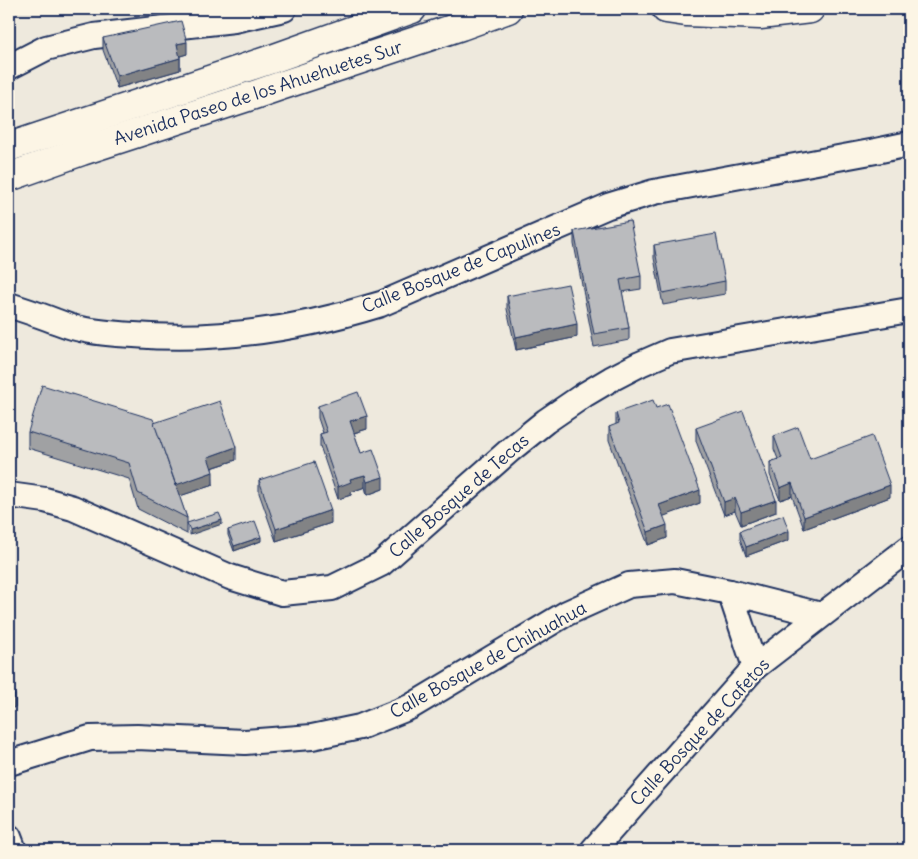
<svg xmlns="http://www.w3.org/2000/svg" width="918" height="859" font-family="Delius,sans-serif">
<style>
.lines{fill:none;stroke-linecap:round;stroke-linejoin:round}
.minor-casing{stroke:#1b2f5e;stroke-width:28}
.tertiary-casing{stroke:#1b2f5e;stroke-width:31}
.minor{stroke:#fcf5e5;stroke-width:24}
.tertiary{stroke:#fcf5e5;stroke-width:28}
.wall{fill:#a0a1a3;stroke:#1b2f5e}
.shaded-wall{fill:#828385;stroke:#1b2f5e}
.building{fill:#babbbe;stroke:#1b2f5e}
.labels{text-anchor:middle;stroke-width:4;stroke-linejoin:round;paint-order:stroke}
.street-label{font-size:18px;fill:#1b2f5e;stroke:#fcf5e5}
</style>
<rect width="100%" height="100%" fill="#eee9dd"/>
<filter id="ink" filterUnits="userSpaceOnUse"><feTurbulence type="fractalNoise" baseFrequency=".02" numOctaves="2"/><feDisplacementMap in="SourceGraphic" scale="10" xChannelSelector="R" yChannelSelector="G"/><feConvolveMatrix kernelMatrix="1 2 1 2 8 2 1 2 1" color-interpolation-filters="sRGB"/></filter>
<g filter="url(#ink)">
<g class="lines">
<g class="minor-casing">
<g id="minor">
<polyline points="9,67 46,48 94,36 234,20 284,9"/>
<path d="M 9,305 C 24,310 40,315 55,321 C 64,324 72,328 81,329 C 98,333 116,334 134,335 C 219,342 300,329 381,304 L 608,206 L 654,192 L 876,151 L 909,144"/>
<polyline points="9,495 45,500 73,508 230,577 282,593 332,588 381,564 510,450 546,421 584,395 611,379 640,364 670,351 909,310"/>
<polyline points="730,592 755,667"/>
<polyline points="9,763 90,738 137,737 245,742 312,737 360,727 410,707 567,613 629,585 675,581 730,592 821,615"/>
<polyline points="9,837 14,850"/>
<polyline points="593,850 755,667 909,548"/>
</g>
</g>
<g class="tertiary-casing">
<g id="tertiary">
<polyline points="666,9 686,12 760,15 810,9"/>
<polyline points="9,147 272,59 412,9"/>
<polyline points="9,177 82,151 257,94 280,86 461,26 508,9"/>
</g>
</g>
<use href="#minor" class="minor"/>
<use href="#tertiary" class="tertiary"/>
</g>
<g class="wall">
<polygon points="103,38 187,54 180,56 180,70 117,88 103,50"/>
<polygon points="574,231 641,276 641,289 622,292 629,328 629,340 594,347 574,244"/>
<polygon points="654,245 725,281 725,294 663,305 654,258"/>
<polygon points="507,296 577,337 516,350 507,309"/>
<polygon points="318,406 367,429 354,433 361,453 383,489 367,495 365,487 351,492 351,495 338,499 320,446 320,434 323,433 318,418"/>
<polygon points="656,408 700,503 663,516 667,538 648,545 609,440 609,427 616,425 616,413"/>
<polygon points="696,428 776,512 741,525 735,511 724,515 696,441"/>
<polygon points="28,432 236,460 212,468 213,485 179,496 187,518 187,534 138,509 129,479 28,448"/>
<polygon points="774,436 810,459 890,497 804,529 792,496 780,500 770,475 770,462 778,459 774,449"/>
<polygon points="259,480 331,523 276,541 259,493"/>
<polygon points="228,530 261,541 234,551 228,535"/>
<polygon points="740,531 789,540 746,556 740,539"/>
</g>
<g class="shaded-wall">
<polygon points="187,42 187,54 177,57 177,44"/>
<polygon points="180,58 180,70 117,88 117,76"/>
<polygon points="577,324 577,337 516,350 516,337"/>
<polygon points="367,416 367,429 350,434 350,421"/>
<polygon points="236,447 236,460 208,469 208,457"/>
<polygon points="213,472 213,485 174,498 174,485"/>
<polygon points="365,475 365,487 351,492 351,495 338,499 338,487 350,479"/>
<polygon points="383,477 383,489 367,495 367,482"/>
<polygon points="792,483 792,496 780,500 780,488"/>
<polygon points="890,485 890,497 804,529 804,517"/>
<polygon points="700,490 700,503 659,518 659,505"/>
<polygon points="735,498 735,511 724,515 724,502"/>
<polygon points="776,500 776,512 741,525 741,512"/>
<polygon points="331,510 331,523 276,541 276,529"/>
<polygon points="222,520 222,524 190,535 190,530"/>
<polygon points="667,525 667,538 648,545 648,532"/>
<polygon points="789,531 789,540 746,556 746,547"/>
<polygon points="261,537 261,541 234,551 234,546"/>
<polygon points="15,695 15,707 9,710 9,697"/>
</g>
<g class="building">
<polygon points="181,21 187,42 177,44 180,58 117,76 103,38"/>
<polygon points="630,221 641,276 620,280 629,328 594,334 574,231"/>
<polygon points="716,234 725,281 663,293 654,245"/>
<polygon points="568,284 577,324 516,337 507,296"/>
<polygon points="42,385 153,419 187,518 138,493 129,463 28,432"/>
<polygon points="358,392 367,416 350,421 361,453 373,449 383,477 367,482 365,475 350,479 351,482 338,487 320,434 327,432 318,406"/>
<polygon points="653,400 656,408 668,404 700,490 659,505 667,525 648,532 609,427 619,423 616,413"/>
<polygon points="220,401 236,447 208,457 213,472 176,485 154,423"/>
<polygon points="743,411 776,500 741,512 735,498 724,502 696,428"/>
<polygon points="798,427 810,459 872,436 890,485 804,517 792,483 780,488 770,462 782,458 774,436"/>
<polygon points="314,462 331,510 276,529 259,480"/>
<polygon points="219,513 222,520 190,530 187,523"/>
<polygon points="783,515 789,531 746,547 740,531"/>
<polygon points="255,521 261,537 234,546 228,530"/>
<polygon points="9,676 15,695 9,697"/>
</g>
</g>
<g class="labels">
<g class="street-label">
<text transform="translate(258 93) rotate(-18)" y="6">Avenida Paseo de los Ahuehuetes Sur</text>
<text transform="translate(461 268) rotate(-22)" y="6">Calle Bosque de Capulines</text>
<text transform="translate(459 496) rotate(-41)" y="6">Calle Bosque de Tecas</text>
<text transform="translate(488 660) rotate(-29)" y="6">Calle Bosque de Chihuahua</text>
<text transform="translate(700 732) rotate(-47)" y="6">Calle Bosque de Cafetos</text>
</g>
</g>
<rect width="918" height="859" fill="none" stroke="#fcf5e5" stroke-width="30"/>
<rect x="15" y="15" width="888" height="829" fill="none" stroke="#1b2f5e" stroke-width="2" filter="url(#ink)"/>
</svg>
